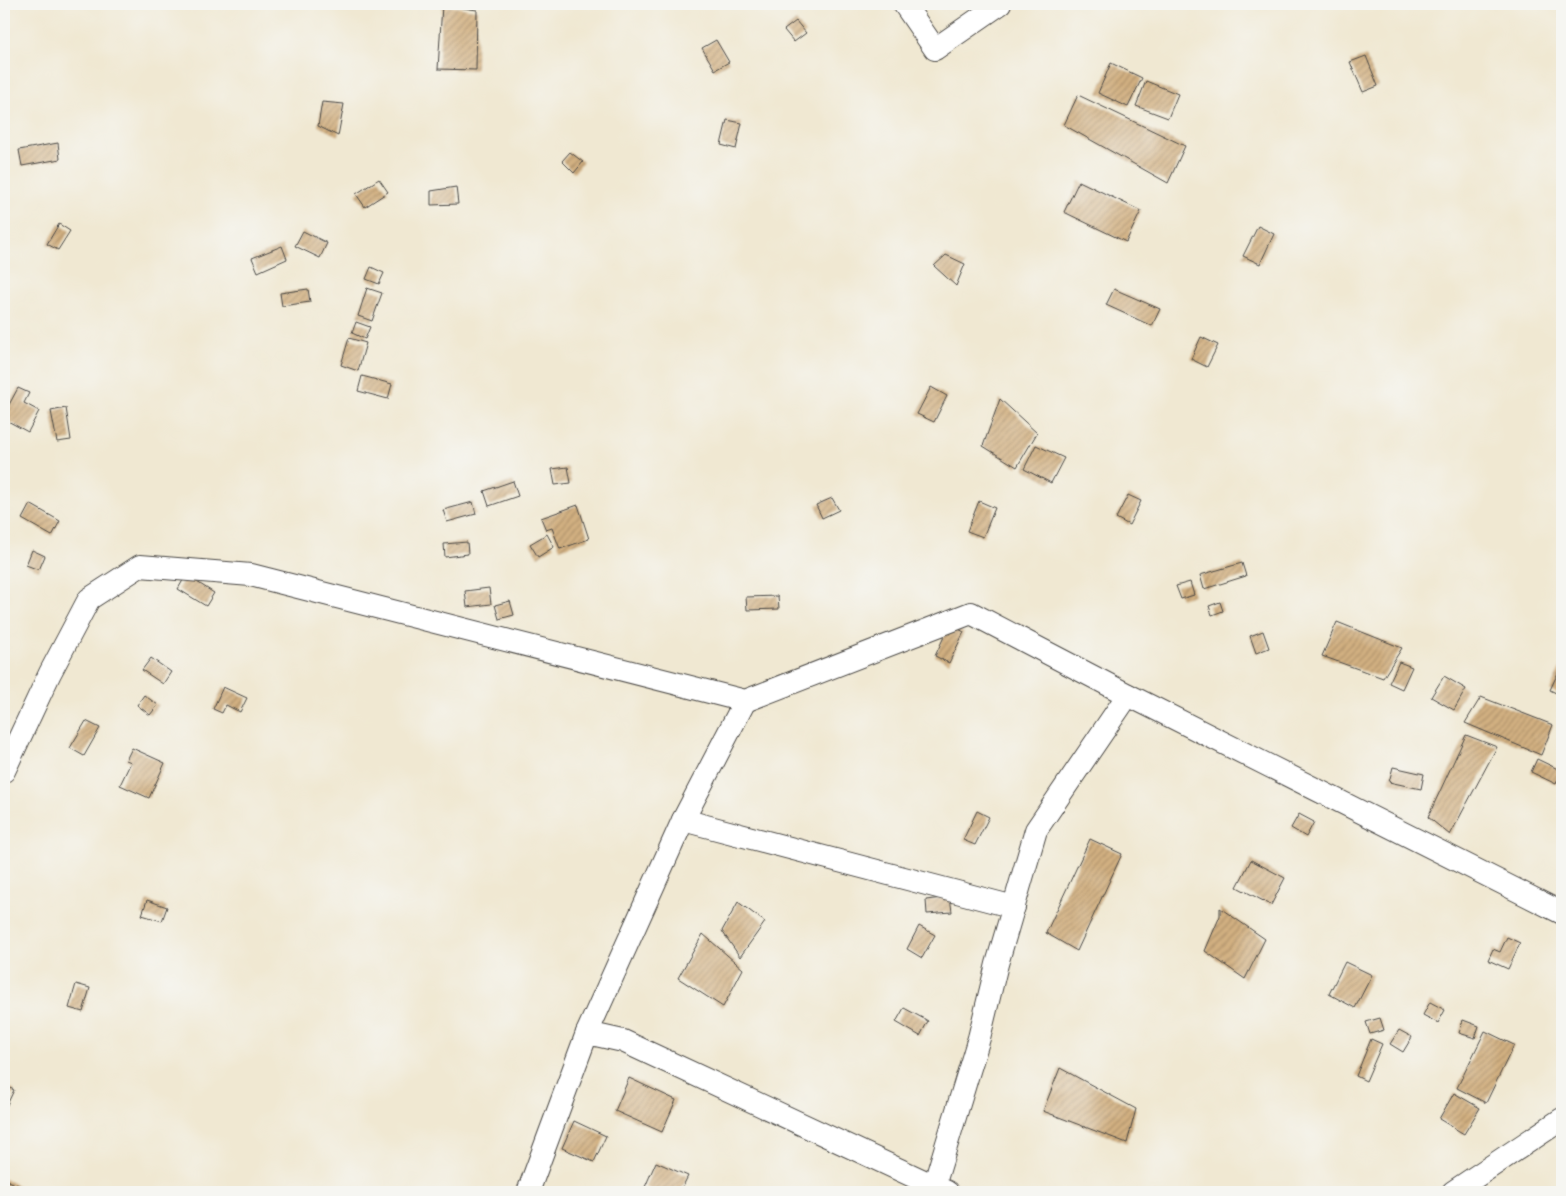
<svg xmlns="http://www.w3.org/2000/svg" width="1566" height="1196" font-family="Alegreya,serif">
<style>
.building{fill:url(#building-hatch)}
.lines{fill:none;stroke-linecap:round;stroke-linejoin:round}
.minor-casing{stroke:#494744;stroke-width:24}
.minor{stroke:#fff;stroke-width:22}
</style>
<defs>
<pattern id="building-hatch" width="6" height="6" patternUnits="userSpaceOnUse" patternTransform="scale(1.25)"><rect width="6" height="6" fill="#d2b081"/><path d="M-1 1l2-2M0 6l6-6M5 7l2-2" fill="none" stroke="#ab8f6a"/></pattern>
</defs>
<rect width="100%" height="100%" fill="#f6f6f2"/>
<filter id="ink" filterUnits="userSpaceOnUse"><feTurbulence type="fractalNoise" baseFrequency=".02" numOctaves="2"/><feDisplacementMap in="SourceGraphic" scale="10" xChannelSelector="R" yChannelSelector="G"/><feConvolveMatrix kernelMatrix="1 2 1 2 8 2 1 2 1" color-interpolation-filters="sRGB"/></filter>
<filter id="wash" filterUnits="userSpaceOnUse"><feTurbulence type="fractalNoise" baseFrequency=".0096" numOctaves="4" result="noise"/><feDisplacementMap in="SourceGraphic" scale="20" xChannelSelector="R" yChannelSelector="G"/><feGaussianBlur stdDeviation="1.12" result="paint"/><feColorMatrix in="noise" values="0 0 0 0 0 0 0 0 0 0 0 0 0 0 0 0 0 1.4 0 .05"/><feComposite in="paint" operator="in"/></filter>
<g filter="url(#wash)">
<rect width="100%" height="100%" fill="#f0e8d2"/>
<g id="blocks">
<g class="building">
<polygon points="442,5 477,10 476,70 438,69"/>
<polygon points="796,21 806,33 794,42 784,30"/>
<polygon points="716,40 729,62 715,70 702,48"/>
<polygon points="1366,56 1378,86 1363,92 1350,62"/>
<polygon points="1111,63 1142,78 1128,107 1098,93"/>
<polygon points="1146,81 1178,94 1168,118 1136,106"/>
<polygon points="1078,95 1185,146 1168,183 1064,125"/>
<polygon points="322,102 344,104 338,136 318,126"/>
<polygon points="727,120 742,123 736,149 721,145"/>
<polygon points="58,143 60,159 22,166 19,150"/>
<polygon points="570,152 583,162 574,173 562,161"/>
<polygon points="379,179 388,192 365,207 356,194"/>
<polygon points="1079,181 1141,211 1126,242 1064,212"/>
<polygon points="456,187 458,204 431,205 431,191"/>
<polygon points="59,224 70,231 58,250 47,244"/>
<polygon points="1258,226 1274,234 1260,264 1243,256"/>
<polygon points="303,231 327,243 320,258 295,246"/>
<polygon points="282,246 287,259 258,272 252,258"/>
<polygon points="946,255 965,264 956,286 934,266"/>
<polygon points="371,267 384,273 379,284 366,279"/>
<polygon points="367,288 382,293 372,321 358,316"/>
<polygon points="308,289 310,302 282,306 280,293"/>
<polygon points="1114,289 1160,309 1152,326 1106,305"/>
<polygon points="356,322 370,327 365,339 352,333"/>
<polygon points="1201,337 1218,345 1207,367 1191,359"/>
<polygon points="349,338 366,343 358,371 341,365"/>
<polygon points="362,376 392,384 388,399 358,391"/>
<polygon points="931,387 947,396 934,422 917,414"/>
<polygon points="18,388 29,393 24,403 39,411 28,432 4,419 4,414"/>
<polygon points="1000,399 1037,433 1017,467 983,446"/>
<polygon points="66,408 71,440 57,442 51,411"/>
<polygon points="1036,445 1064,458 1051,483 1024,469"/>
<polygon points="568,467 571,483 555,485 552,469"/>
<polygon points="513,481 518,496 489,506 484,491"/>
<polygon points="1128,495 1141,501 1129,525 1116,518"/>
<polygon points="832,498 839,510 822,518 816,505"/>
<polygon points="979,501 995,508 983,537 967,531"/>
<polygon points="473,502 476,514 447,522 443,510"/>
<polygon points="30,504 60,521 52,536 22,519"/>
<polygon points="578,505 589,539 560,549 552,528 546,530 541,518"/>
<polygon points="547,534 554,547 538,557 530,544"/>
<polygon points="467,542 468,554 445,557 444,544"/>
<polygon points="32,550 45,556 39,570 26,565"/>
<polygon points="1242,563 1246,576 1204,589 1200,575"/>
<polygon points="186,575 214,593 206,606 178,589"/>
<polygon points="1190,582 1194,595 1181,599 1176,586"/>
<polygon points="489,588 491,604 467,607 465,591"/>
<polygon points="778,596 779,609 747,610 746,597"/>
<polygon points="510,601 514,615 499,619 495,605"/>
<polygon points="1220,602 1223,611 1212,615 1209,606"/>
<polygon points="1337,622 1402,648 1383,678 1322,656"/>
<polygon points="950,624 964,632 949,663 935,656"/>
<polygon points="1263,631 1269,648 1256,653 1250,636"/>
<polygon points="151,658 171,672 163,684 142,670"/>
<polygon points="1399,662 1412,667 1402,689 1389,683"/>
<polygon points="1562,664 1562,696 1550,690"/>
<polygon points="1444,676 1466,689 1454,710 1431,697"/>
<polygon points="223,687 247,698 240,712 226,705 222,713 213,709"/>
<polygon points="144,695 158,705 150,715 137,705"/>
<polygon points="1481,697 1553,725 1541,755 1465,723"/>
<polygon points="86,721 100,728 84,756 70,748"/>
<polygon points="1466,735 1497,747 1450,835 1428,817"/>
<polygon points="132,748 165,763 149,798 120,785 131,762 126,760"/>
<polygon points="1537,759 1562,771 1556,784 1531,772"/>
<polygon points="1393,767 1424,774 1421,789 1389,782"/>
<polygon points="977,811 989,817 975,845 963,840"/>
<polygon points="1299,814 1314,822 1306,837 1291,828"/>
<polygon points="1090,839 1122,854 1077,951 1046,933"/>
<polygon points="1251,860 1285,878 1271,905 1237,887"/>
<polygon points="950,897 952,912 927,914 926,900"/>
<polygon points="147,900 167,907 162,921 142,915"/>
<polygon points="738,902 765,922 740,957 722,931"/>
<polygon points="1220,908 1265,939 1245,979 1205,951 1220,916"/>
<polygon points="919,926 935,935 922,958 907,949"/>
<polygon points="703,934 743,969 723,1007 678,978"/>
<polygon points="1507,937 1520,943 1508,969 1488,960 1493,949 1500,952"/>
<polygon points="1345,962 1372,975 1355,1008 1329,994"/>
<polygon points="76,984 90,988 83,1012 69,1008"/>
<polygon points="1430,1002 1445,1010 1438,1023 1423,1015"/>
<polygon points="904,1008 928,1021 920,1036 896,1022"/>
<polygon points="1380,1018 1384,1030 1370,1034 1366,1022"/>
<polygon points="1463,1020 1479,1026 1475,1038 1459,1033"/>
<polygon points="1399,1030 1412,1037 1403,1052 1390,1044"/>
<polygon points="1485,1031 1514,1045 1486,1103 1457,1088"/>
<polygon points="1371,1039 1382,1044 1366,1081 1356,1076"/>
<polygon points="1060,1068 1136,1109 1127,1143 1043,1111"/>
<polygon points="629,1078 676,1100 662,1132 615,1111"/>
<polygon points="4,1085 14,1090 4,1111"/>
<polygon points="1454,1093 1480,1108 1464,1134 1439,1119"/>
<polygon points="574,1121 606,1136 594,1162 562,1148"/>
<polygon points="656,1162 688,1176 680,1192 657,1192 645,1187"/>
<polygon points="4,1179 34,1192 4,1192"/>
</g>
</g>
</g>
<g filter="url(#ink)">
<use href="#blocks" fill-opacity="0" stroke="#494744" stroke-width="1"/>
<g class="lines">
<g class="minor-casing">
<g id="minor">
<polyline points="904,4 935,49 1000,4"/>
<polyline points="4,771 50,673 89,599 140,566 251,575 745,701 971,613 1128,695 1562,913"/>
<polyline points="683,820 1014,907"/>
<polyline points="587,1033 683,820 745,701"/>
<polyline points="934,1186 979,1038 997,964 1036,830 1128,695"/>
<polyline points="528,1192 587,1033 623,1041 947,1192"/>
<polyline points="1453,1192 1562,1119"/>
</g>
</g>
<use href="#minor" class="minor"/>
</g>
</g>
<rect width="1566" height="1196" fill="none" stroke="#f6f6f2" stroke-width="20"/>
</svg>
